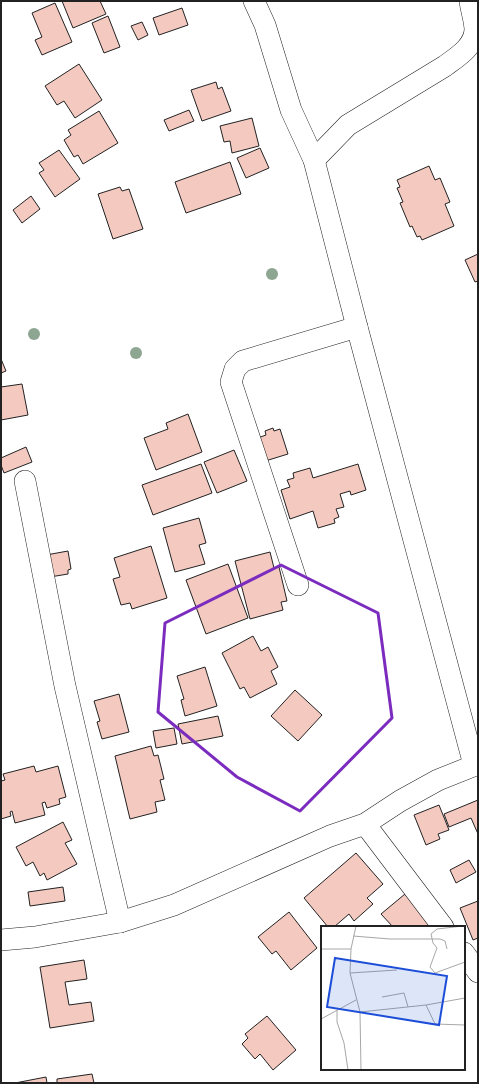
<svg xmlns="http://www.w3.org/2000/svg" width="479" height="1084" font-family="Barlow,sans-serif">
<style>
.building{fill:#f3c9c0;stroke:#222}
.lines{fill:none;stroke-linecap:round;stroke-linejoin:round}
.minor-casing{stroke:#222;stroke-width:22}
.minor{stroke:#fff;stroke-width:21}
.tree{fill:#8da692}
.marked{fill:none;stroke:#7b2cbf;stroke-width:3;stroke-linejoin:round}
.inset-road{fill:none;stroke:#a7a7a7;stroke-width:1}
.view{fill:#1d4ed8;fill-opacity:0.15;stroke:#1d4ed8;stroke-width:2}
.inset-edge{fill:none;stroke:#222;stroke-width:2}
</style>
<rect width="100%" height="100%" fill="#fff"/>
<g class="building">
<polygon points="62,1 100,1 106,14 73,28"/>
<polygon points="55,3 72,42 42,55 35,40 42,37 32,13"/>
<polygon points="182,8 188,25 159,35 153,18"/>
<polygon points="108,16 120,47 104,53 92,23"/>
<polygon points="142,22 148,35 138,40 131,26"/>
<polygon points="79,64 102,100 75,118 64,101 57,105 45,86"/>
<polygon points="216,82 218,89 222,87 231,111 202,121 191,90"/>
<polygon points="189,110 194,121 169,131 164,120"/>
<polygon points="99,111 118,143 83,164 78,155 74,157 64,140 71,135 68,130"/>
<polygon points="252,118 259,146 232,153 230,141 224,142 220,126"/>
<polygon points="260,148 269,168 246,178 237,158"/>
<polygon points="59,150 80,179 55,197 39,173 44,170 39,163"/>
<polygon points="230,162 241,194 186,213 175,182"/>
<polygon points="429,166 435,180 440,178 450,202 445,204 454,226 422,240 420,236 417,237 412,226 410,227 400,203 403,202 397,188 400,187 397,180"/>
<polygon points="120,187 122,191 129,189 143,229 113,239 98,194"/>
<polygon points="31,196 40,209 22,223 13,210"/>
<polygon points="478,254 478,281 475,282 465,260"/>
<polygon points="1,359 6,371 1,373"/>
<polygon points="22,384 28,415 1,420 1,387"/>
<polygon points="188,414 202,452 156,470 144,438 168,429 166,423"/>
<polygon points="273,428 274,431 280,429 288,454 262,462 255,439 266,435 265,431"/>
<polygon points="26,447 32,462 4,473 1,465 1,458"/>
<polygon points="234,450 247,481 217,493 204,462"/>
<polygon points="201,464 212,493 153,515 142,485"/>
<polygon points="358,464 366,490 351,495 350,491 340,494 344,507 336,509 339,517 334,519 335,523 318,528 313,511 290,519 281,490 290,487 287,480 294,478 293,473 310,468 313,478"/>
<polygon points="199,518 206,543 199,545 205,564 175,572 163,528"/>
<polygon points="151,546 167,598 132,609 130,603 121,605 113,579 120,577 114,558"/>
<polygon points="68,551 71,569 68,570 68,574 50,577 46,555"/>
<polygon points="270,552 274,568 279,567 287,601 281,602 283,610 250,619 235,561"/>
<polygon points="228,564 248,618 206,634 186,580"/>
<polygon points="253,636 261,651 268,647 278,667 271,671 277,684 250,698 244,687 240,689 222,653"/>
<polygon points="205,667 217,706 185,716 181,700 184,699 177,676"/>
<polygon points="295,690 322,715 298,741 271,716"/>
<polygon points="119,694 129,732 102,739 97,722 100,721 94,701"/>
<polygon points="218,716 223,736 182,744 178,724"/>
<polygon points="174,728 177,744 156,748 153,731"/>
<polygon points="151,746 154,756 158,755 164,779 160,780 165,800 155,802 157,812 130,819 115,756"/>
<polygon points="34,766 36,772 58,766 66,797 59,799 60,804 47,808 45,802 42,803 45,815 15,823 12,811 10,812 11,816 1,819 1,781 5,780 3,774"/>
<polygon points="478,800 478,834 471,818 449,827 444,814"/>
<polygon points="439,805 449,830 438,834 440,839 426,845 414,815"/>
<polygon points="63,822 72,840 65,843 77,864 47,880 44,873 40,876 33,862 26,866 16,847"/>
<polygon points="356,853 383,884 367,898 373,904 354,921 349,914 334,927 328,927 304,898"/>
<polygon points="469,860 476,872 456,883 450,870"/>
<polygon points="63,887 65,901 30,906 28,892"/>
<polygon points="405,894 433,927 393,927 381,914"/>
<polygon points="478,901 478,938 473,940 460,908"/>
<polygon points="289,912 317,948 291,970 276,951 272,954 258,937"/>
<polygon points="84,960 87,979 65,982 69,1005 91,1002 94,1021 50,1028 40,967"/>
<polygon points="267,1016 296,1050 273,1070 260,1054 255,1059 242,1044 248,1038 245,1034"/>
<polygon points="92,1074 94,1083 57,1083 57,1079"/>
<polygon points="46,1077 47,1083 15,1083"/>
</g>
<g class="lines">
<g class="minor-casing">
<g id="minor">
<polyline points="254,1 265,25 291,110 314,160 357,327 474,765"/>
<path d="M 314,160 L 348,125 L 445,66 C 457,57 474,47 475,30 C 475,21 471,10 470,1"/>
<polyline points="25,481 65,686 120,922"/>
<polyline points="298,585 231,382 235,369 243,361 357,327"/>
<polyline points="365,824 443,927"/>
<polyline points="1,940 35,937 120,922 174,905 330,836 365,824 400,801 438,780 478,764"/>
<polyline points="464,953 478,972"/>
</g>
</g>
<use href="#minor" class="minor"/>
</g>
<g class="tree">
<circle cx="272" cy="274" r="6"/>
<circle cx="34" cy="334" r="6"/>
<circle cx="136" cy="353" r="6"/>
</g>
<path class="marked" d="M 281,565 L 378,613 L 392,718 L 300,811 L 237,777 L 158,712 L 165,623 Z"/>
<g transform="translate(321 926)">
<rect width="144" height="144" fill="#fff"/>
<path class="inset-road" d="M 35,0 L 30,23 L 29,47 L 39,86 L 40,144M 142,0 L 116,3 L 110,8 L 112,17 L 116,22 L 109,41 L 114,47 L 144,36M 32,10 L 69,13 L 119,13 L 124,15 L 126,23M 0,23 L 30,23M 29,47 L 76,44M 61,71 L 83,67 L 87,81M 105,79 L 114,98 L 144,99M 16,84 L 16,96 L 23,117 L 27,144M 39,86 L 105,79 L 144,72M 0,93 L 35,74"/>
<path class="view" d="M 14,32 L 126,50 L 118,99 L 6,81 Z"/>
<rect width="144" height="144" class="inset-edge"/>
</g>
<rect width="479" height="1084" fill="none" stroke="#222222" stroke-width="4"/>
</svg>
